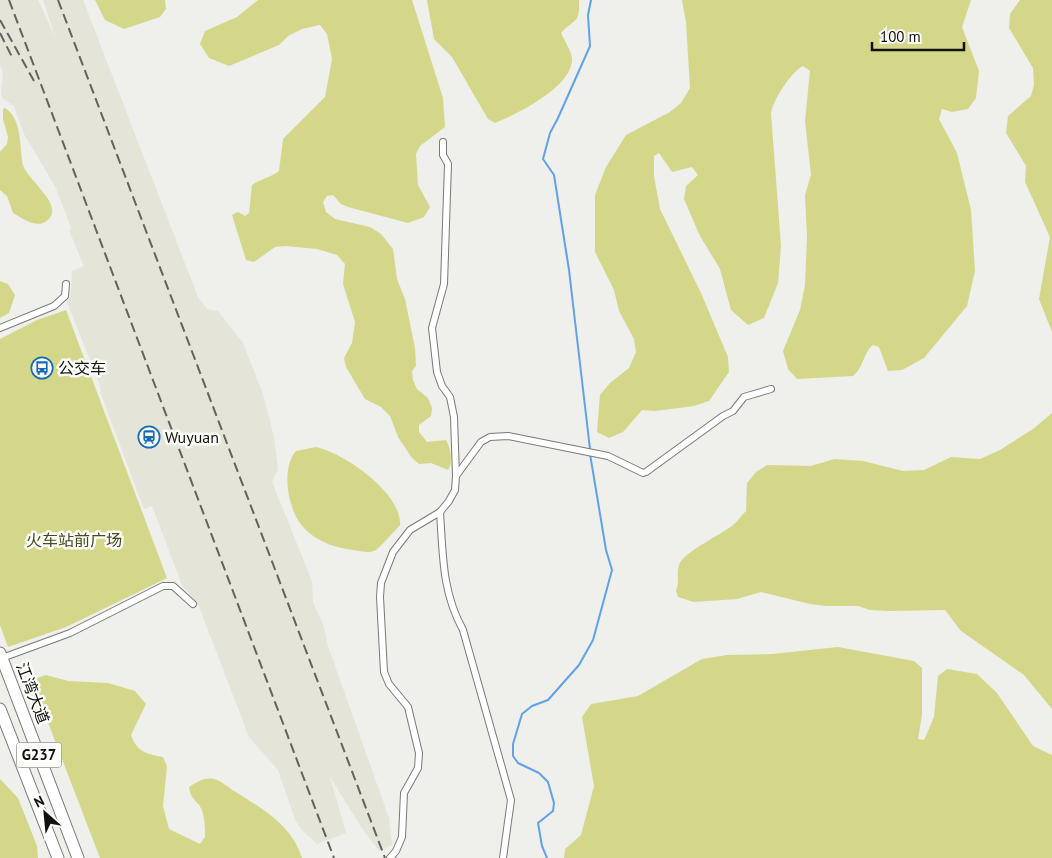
<svg xmlns="http://www.w3.org/2000/svg" width="1052" height="858" font-family="'PT Sans','Noto Sans SC',sans-serif">
<style>
.built{fill:#e4e4d9}
.green{fill:#d4d789}
.lines{fill:none;stroke-linecap:round;stroke-linejoin:round}
.stream{stroke:#5ea2eb;stroke-width:2}
.minor-casing{stroke:#797a76;stroke-width:8}
.trunk-casing{stroke:#797a76;stroke-width:13}
.minor{stroke:#fff;stroke-width:6}
.trunk{stroke:#fff;stroke-width:11}
.rail{stroke:#626260;stroke-width:2;stroke-dasharray:10 5;stroke-linecap:butt}
.labels{text-anchor:middle;stroke-width:5;stroke-linejoin:round;paint-order:stroke}
.shield{fill:#fcfcf8;stroke:#585856;stroke-width:1}
.shield-label{font-size:15px;font-weight:bold;fill:#111110}
.poi-label{font-size:16px;fill:#111110;stroke:#fcfcf8;text-anchor:start}
.park-label{font-size:16px;fill:#494a1f;stroke:#fcfcf8}
.street-label{font-size:16px;fill:#111110;stroke:#fcfcf8}
</style>
<rect width="100%" height="100%" fill="#efefeb"/>
<polygon class="built" points="0,0 38,0 56,39 43,0 83,0 198,297 207,309 218,311 243,343 263,394 274,437 278,469 272,482 312,581 313,602 324,627 327,643 389,818 392,845 379,851 362,828 330,777 346,833 317,844 301,829 295,819 278,770 249,737 198,604 182,585 152,506 144,509 101,394 100,385 67,302 71,293 72,271 84,266 69,230 71,228 56,188 24,134 14,106 3,99 1,93 3,73 0,64"/>
<g class="green">
<polygon points="95,0 165,0 166,9 160,17 124,29 105,20"/>
<path d="M 258,0 L 412,0 L 443,98 L 445,127 L 420,146 L 416,154 L 418,185 L 430,207 L 424,217 L 408,223 L 348,207 L 341,204 L 333,195 L 327,196 L 323,202 L 326,212 L 335,219 L 370,227 L 381,234 L 393,249 L 397,279 L 405,299 L 415,348 L 416,366 L 412,371 L 413,380 L 417,389 L 428,398 L 432,408 L 431,416 L 419,425 L 419,432 L 427,442 L 446,440 C 451,448 453,463 448,470 L 431,463 L 419,464 L 412,458 L 398,437 L 390,416 L 381,407 L 365,399 L 346,367 L 344,358 L 352,343 L 355,322 L 343,284 L 345,264 L 337,255 L 317,249 L 286,246 L 275,247 L 254,262 L 246,260 L 232,215 L 238,212 L 245,216 L 249,213 L 252,185 C 262,178 268,179 279,171 L 283,139 L 325,97 L 332,59 L 327,34 L 320,25 L 302,29 L 288,36 L 279,45 L 229,66 L 209,58 L 200,44 L 205,31 L 237,17 Z"/>
<path d="M 427,0 L 579,0 C 580,24 575,18 561,33 C 564,40 571,50 572,58 C 574,86 517,114 495,123 L 488,119 L 452,57 L 434,39 Z"/>
<path d="M 682,0 L 971,0 L 962,27 L 979,71 L 976,98 L 968,109 L 952,112 L 942,109 L 939,119 L 957,153 L 971,210 L 975,271 L 967,306 L 924,358 L 902,370 L 888,371 L 879,347 L 873,345 C 863,353 864,367 853,376 L 797,379 L 788,369 L 783,351 L 800,310 L 805,285 L 807,237 L 805,195 L 811,175 L 805,121 L 810,71 L 803,66 C 791,72 773,100 771,113 L 781,246 L 778,283 L 764,318 L 748,325 L 731,310 L 720,269 L 700,236 L 684,199 L 686,186 L 698,175 L 692,167 L 672,172 L 659,153 L 654,156 L 654,176 L 660,209 L 701,293 L 728,357 L 729,372 L 709,401 L 694,406 L 655,411 L 642,410 L 623,432 L 609,438 L 597,432 L 600,395 L 610,383 L 629,368 L 636,352 L 634,339 L 619,311 L 614,290 L 595,252 L 595,195 L 606,167 L 626,135 L 670,112 L 681,103 L 690,88 L 686,22 Z"/>
<polygon points="1020,0 1052,0 1052,332 1039,299 1050,237 1025,182 1026,166 1006,133 1008,116 1031,96 1034,85 1033,68 1009,28 1010,14"/>
<path d="M 5,108 C 23,119 19,148 23,165 C 27,180 69,208 45,222 C 35,228 22,218 13,213 L 7,196 L 0,190 L 0,152 L 7,144 L 8,137 L 3,119 L 3,109 Z"/>
<polygon points="0,281 8,284 15,295 9,313 0,318"/>
<polygon points="66,310 167,578 66,627 8,647 0,625 0,339 37,320"/>
<path d="M 1052,413 L 1052,709 L 1024,675 L 961,631 L 945,610 L 889,611 L 870,610 L 858,606 L 827,606 L 810,604 L 761,592 L 737,599 L 694,602 L 678,597 L 676,591 C 680,581 676,574 679,565 C 683,552 721,535 733,525 C 738,521 742,515 746,511 L 747,483 L 756,472 L 767,465 L 811,466 L 834,459 L 863,461 L 903,471 L 924,470 L 951,457 L 980,459 L 1000,450 L 1033,429 Z"/>
<path d="M 316,447 C 344,453 402,493 400,525 C 396,530 379,548 376,550 C 369,554 361,551 353,550 C 337,548 317,542 305,529 C 288,513 280,469 296,451 Z"/>
<polygon points="838,647 914,661 922,668 922,715 918,739 924,740 934,717 938,676 947,669 977,674 997,693 1033,746 1052,755 1052,858 564,858 565,849 581,835 594,786 582,717 591,704 638,696 702,659 727,655 772,654"/>
<path d="M 46,675 L 68,681 L 108,683 L 135,691 L 146,704 L 131,735 C 137,752 146,754 163,757 L 167,766 L 163,806 L 169,829 L 200,844 L 205,837 C 205,826 205,813 199,805 C 193,798 190,796 189,787 C 197,782 204,777 214,779 C 220,780 228,787 234,791 C 261,808 292,825 302,858 L 100,858 L 34,686 L 37,678 Z"/>
<polygon points="0,779 18,798 37,846 38,858 0,858"/>
</g>
<g class="lines">
<g class="stream">
<polyline points="590,449 569,270 554,175 543,159 550,133 558,118 590,46 588,15 591,0"/>
<polyline points="547,858 542,846 538,823 553,811 554,803 548,782 539,773 518,763 513,756 513,744 522,714 532,706 548,700 579,665 593,640 612,570 606,550 590,454"/>
</g>
<g class="minor-casing">
<g id="minor">
<polyline points="443,142 443,155 448,164 444,284 432,328 437,372 442,386 450,397 454,417 456,476"/>
<polyline points="0,328 54,306 65,296 66,284"/>
<path d="M 440,512 C 443,555 442,592 463,630 L 511,800 L 503,858"/>
<polyline points="2,658 70,633 163,586 173,586 193,604"/>
<polyline points="390,858 396,851 402,837 404,793 418,768 419,753 408,707 389,684 384,672 380,597 381,583 393,552 410,530 440,512 449,501 455,490 456,476 481,442 490,437 508,436 608,456 643,473 646,472 723,416 733,411 744,397 771,389"/>
</g>
</g>
<g class="trunk-casing">
<g id="trunk">
<polyline points="0,653 78,858"/>
<polyline points="0,709 58,858"/>
</g>
</g>
<use href="#minor" class="minor"/>
<use href="#trunk" class="trunk"/>
<g class="rail">
<polyline points="9,0 334,858"/>
<polyline points="58,0 385,858"/>
<polyline points="0,20 34,81"/>
<polyline points="0,33 12,57"/>
</g>
</g>
<defs>
<g id="bus-ring" transform="scale(1.125)"><circle r="9.5" fill="#fcfcf8" stroke="#156bb8" stroke-width="1.5"/><path d="M-5-6H5V4H4V6H2V4H-2V6H-4V4H-5ZM-3.5-4V0h7V-4ZM-3.5 1.2v1.5H-2V1.2ZM2 1.2v1.5H3.5V1.2Z" fill="#156bb8"/></g>
<g id="station-ring" transform="scale(1.125)"><circle r="9.5" fill="#fcfcf8" stroke="#156bb8" stroke-width="1.5"/><path d="M-3-6H3Q5-6 5-4V2Q5 4 3 4L4.5 6H3L1.5 4h-3L-3 6H-4.5L-3 4Q-5 4-5 2V-4Q-5-6-3-6ZM-3.5-4v3h7v-3ZM-3.5 1v1.5H-2V1ZM2 1v1.5H3.5V1Z" fill="#156bb8"/></g>
</defs>
<g fill-rule="evenodd">
<use href="#bus-ring" x="42" y="368"/>
<use href="#station-ring" x="149" y="437"/>
</g>
<g class="labels">
<rect class="shield" x="16.5" y="742.5" width="45" height="25" rx="4"/>
<g class="shield-label">
<text x="39" y="760">G237</text>
</g>
<g class="poi-label">
<text x="58" y="374">公交车</text>
<text x="165" y="443">Wuyuan</text>
</g>
<g class="park-label">
<text x="74" y="546">火车站前广场</text>
</g>
<g class="street-label">
<text transform="translate(33 693) rotate(69)" y="6">江湾大道</text>
</g>
</g>
<g transform="translate(45 813) rotate(333)" stroke="#fcfcf8" stroke-width="4" paint-order="stroke">
<path d="M0-4L9 19L0 12L-9 19Z" fill="#111110"/>
<text y="-8" font-size="14" font-weight="bold" text-anchor="middle" fill="#111110">N</text>
</g>
<path d="M872 42v8h92v-8" fill="none" stroke="#111110" stroke-width="2.5"/>
<text x="880" y="42" font-size="15" fill="#111110" stroke="#fcfcf8" stroke-width="4" paint-order="stroke">100 m</text>
</svg>
